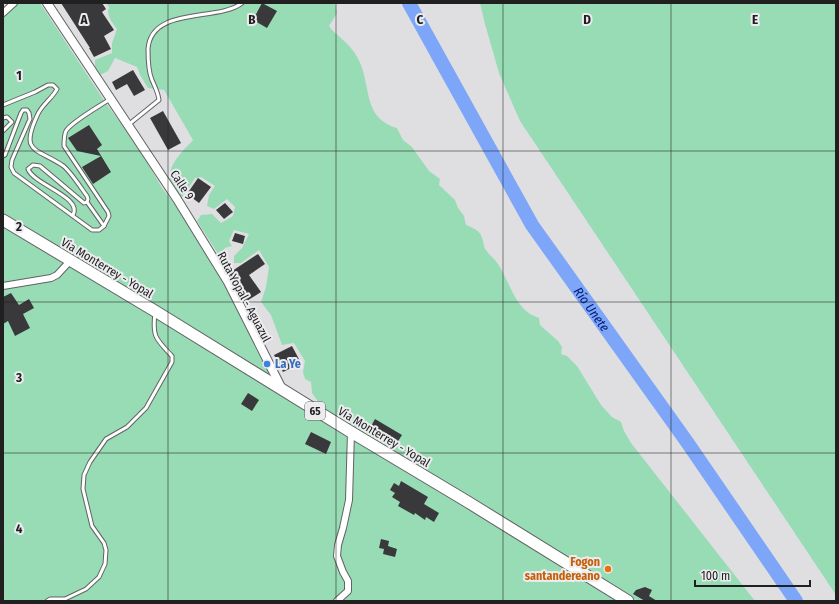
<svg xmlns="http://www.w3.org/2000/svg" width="839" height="604" font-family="'Fira Sans Condensed',sans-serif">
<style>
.green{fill:#98dcb5}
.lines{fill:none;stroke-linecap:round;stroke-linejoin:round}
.river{stroke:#7da5f8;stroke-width:14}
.building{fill:#39393b}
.lane-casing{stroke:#626264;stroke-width:5}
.street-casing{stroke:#626264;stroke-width:8}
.secondary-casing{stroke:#626264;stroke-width:10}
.highway-casing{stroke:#626264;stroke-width:13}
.lane{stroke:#fff;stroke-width:3}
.street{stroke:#fff;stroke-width:6}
.secondary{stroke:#fff;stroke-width:8}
.highway{stroke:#fff;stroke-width:11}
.grid{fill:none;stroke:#202021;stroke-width:1;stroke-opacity:0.55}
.shop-dot{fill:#3f7fe0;stroke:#ececef;stroke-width:1.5}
.food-dot{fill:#e8710a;stroke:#ececef;stroke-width:1.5}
.labels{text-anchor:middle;stroke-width:4;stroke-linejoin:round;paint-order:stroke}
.shield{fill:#ececef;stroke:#5d5d5f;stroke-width:1}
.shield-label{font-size:11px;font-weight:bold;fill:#202021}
.street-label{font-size:12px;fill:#202021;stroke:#ececef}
.shop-label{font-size:12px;font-weight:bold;fill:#366cbe;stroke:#ececef;text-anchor:start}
.food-label{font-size:12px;font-weight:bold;fill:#c56008;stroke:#ececef;text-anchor:end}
.water-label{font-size:13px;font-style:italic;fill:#011c7a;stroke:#ececef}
.grid-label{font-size:13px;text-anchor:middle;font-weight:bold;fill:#202021;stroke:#ececef;stroke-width:4;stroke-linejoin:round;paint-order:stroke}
</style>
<rect width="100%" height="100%" fill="#dfdfe1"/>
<g class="green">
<polygon points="17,3 40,3 103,99 139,148 162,188 176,206 217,271 280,394 620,601 3,601 3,15"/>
<path d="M 106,3 L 335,3 L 337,13 L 329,26 C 333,32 337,34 342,39 C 347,43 353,50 356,55 C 373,82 360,117 397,128 L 403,140 L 412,147 L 429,171 L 440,179 L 439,185 L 455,200 L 458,208 L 464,216 L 466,225 C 473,228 480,230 482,238 C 484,242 483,246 486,250 C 489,255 494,258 498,264 C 510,282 515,311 539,318 L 540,325 L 558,341 L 562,347 L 561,354 L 567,356 L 577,366 L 601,405 L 612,417 L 621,422 L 624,431 L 631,443 L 755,601 L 638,601 L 348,427 L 319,403 L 312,393 L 311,382 L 305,379 L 303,372 L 305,361 L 294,343 L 282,345 L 271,315 L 261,302 L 266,287 L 269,267 L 259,250 L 241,263 L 234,263 L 234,256 L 242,248 L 249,234 L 234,230 L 229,241 L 232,246 L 225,248 L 220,257 L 197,221 L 201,215 L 212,214 L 221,223 L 233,216 L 235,207 L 227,199 L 214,209 L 207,206 L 209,195 L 215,186 L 201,177 L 195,178 L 181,199 C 178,194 171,186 170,180 C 168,164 183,151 193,140 L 164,90 L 148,88 L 140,75 L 137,67 L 115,58 L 108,71 L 100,75 L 95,67 L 95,60 L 112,53 L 112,43 L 117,29 C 112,22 106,16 109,7 Z"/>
<polygon points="480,3 836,3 836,595 520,121 499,73 485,24"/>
</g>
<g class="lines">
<path class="river" id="s1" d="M 409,3 L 532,225 L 687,442 L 796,601"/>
</g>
<g class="building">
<polygon points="61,3 102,3 106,9 102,12 114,30 104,36 111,49 94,57 89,48 90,48"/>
<polygon points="262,3 277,11 267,28 253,20"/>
<polygon points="133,70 145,90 134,96 127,84 116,90 112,82"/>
<polygon points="163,111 181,143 168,150 150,118"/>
<polygon points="89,125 102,145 97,149 111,172 93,184 82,167 101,156 77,151 68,138"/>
<polygon points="198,178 211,187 199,203 187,194"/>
<polygon points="225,203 233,212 224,219 216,210"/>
<polygon points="235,233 245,236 243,244 232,241"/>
<polygon points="258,254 265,264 249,275 261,292 245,302 229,273"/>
<polygon points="11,293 19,305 29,299 34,308 23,314 30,328 15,336 8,321 3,324 3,297"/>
<polygon points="292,346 301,363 283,372 274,355"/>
<polygon points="248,393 259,400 252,411 241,404"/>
<polygon points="375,419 402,435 395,446 369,430"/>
<polygon points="311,432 331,442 326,454 305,444"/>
<polygon points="401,481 428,497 424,504 439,513 434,522 426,517 425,520 415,513 414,515 398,506 400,502 392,497 395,493 390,490 394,483 399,486"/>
<polygon points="381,539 389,541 388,546 397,549 395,557 383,554 384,549 379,548"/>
<polygon points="645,587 652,590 649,596 657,601 645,601 633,594 636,590"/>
</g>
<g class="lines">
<g class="lane-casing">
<g id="lane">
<path d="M 3,105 L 35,92 L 48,85 L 53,85 L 57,89 C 52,99 41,105 37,116 C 20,153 36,148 62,165 C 69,169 81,188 87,196 L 88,199 L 87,202 L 84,203 L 40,166 L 33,165 L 28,169 C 34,185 83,197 73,215"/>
<polyline points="3,118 7,117 12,122 3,131"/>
<path d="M 128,125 L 159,100 C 158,92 155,87 152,80 C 148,71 148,59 148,49 C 151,6 218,22 242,3"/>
<path d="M 3,156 L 5,155 L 21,113 L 23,110 L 27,110 L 29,113 L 30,119 L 12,160 L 11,167 L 14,173 L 92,230 L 99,230 L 104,226 L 109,216 L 108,212 L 64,146 C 64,141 64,135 66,131 C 71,122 100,106 110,99"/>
<polyline points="87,202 104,226"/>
<path d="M 47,601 L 50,599 L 65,599 L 86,589 L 99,577 L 105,564 L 106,550 L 104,543 L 92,526 L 83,489 L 84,475 L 90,462 L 106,439 L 127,427 L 146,408 L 172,362 L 172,356 C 156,339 152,337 155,313"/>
</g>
</g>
<g class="street-casing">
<g id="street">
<polyline points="3,13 14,3"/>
<polyline points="3,286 51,278 57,275 70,261"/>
<polyline points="337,601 348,591 348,581 343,572 337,556 338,545 343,528 349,500 351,432"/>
</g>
</g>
<g class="secondary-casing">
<polyline id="secondary" points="47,3 177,199 228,282 282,389"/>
</g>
<g class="highway-casing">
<polyline id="highway" points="3,220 155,311 351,432 468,502 628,601"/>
</g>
<use href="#lane" class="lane"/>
<use href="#street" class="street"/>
<use href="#secondary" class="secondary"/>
<use href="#highway" class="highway"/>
</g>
<path class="grid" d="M 168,3 L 168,601M 336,3 L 336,601M 503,3 L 503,601M 671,3 L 671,601M 3,151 L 836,151M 3,302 L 836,302M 3,453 L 836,453"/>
<circle class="shop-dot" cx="267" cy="364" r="4"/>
<circle class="food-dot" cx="608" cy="569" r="4"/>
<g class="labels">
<rect class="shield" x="305" y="402" width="20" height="18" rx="3"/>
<g class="shield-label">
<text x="315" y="415">65</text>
</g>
<g class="street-label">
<text transform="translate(182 185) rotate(57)" y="4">Calle 9</text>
<text transform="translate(107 268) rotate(31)" y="4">Vía Monterrey - Yopal</text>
<text transform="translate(244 297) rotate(62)" y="4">Ruta Yopal - Aguazul</text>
<text transform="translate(384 437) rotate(31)" y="4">Vía Monterrey - Yopal</text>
</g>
<g class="shop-label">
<text x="275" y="368">La Ye</text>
</g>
<g class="food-label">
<text x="600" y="566">Fogon<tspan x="600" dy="14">santandereano</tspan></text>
</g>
<g class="water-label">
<text dy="5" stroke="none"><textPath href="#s1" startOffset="357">Río Unete</textPath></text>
</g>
</g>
<g class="grid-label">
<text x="84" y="24">A</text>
<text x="252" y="24">B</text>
<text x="420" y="24">C</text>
<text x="587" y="24">D</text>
<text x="755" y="24">E</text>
<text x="19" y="80">1</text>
<text x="19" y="231">2</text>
<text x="19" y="382">3</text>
<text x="19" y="533">4</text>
</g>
<rect width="839" height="604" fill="none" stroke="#202021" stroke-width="8"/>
<path d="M695 580v6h115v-6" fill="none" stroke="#202021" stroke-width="2"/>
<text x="701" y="580" font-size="12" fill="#202021" stroke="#ececef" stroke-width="3" paint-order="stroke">100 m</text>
</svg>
